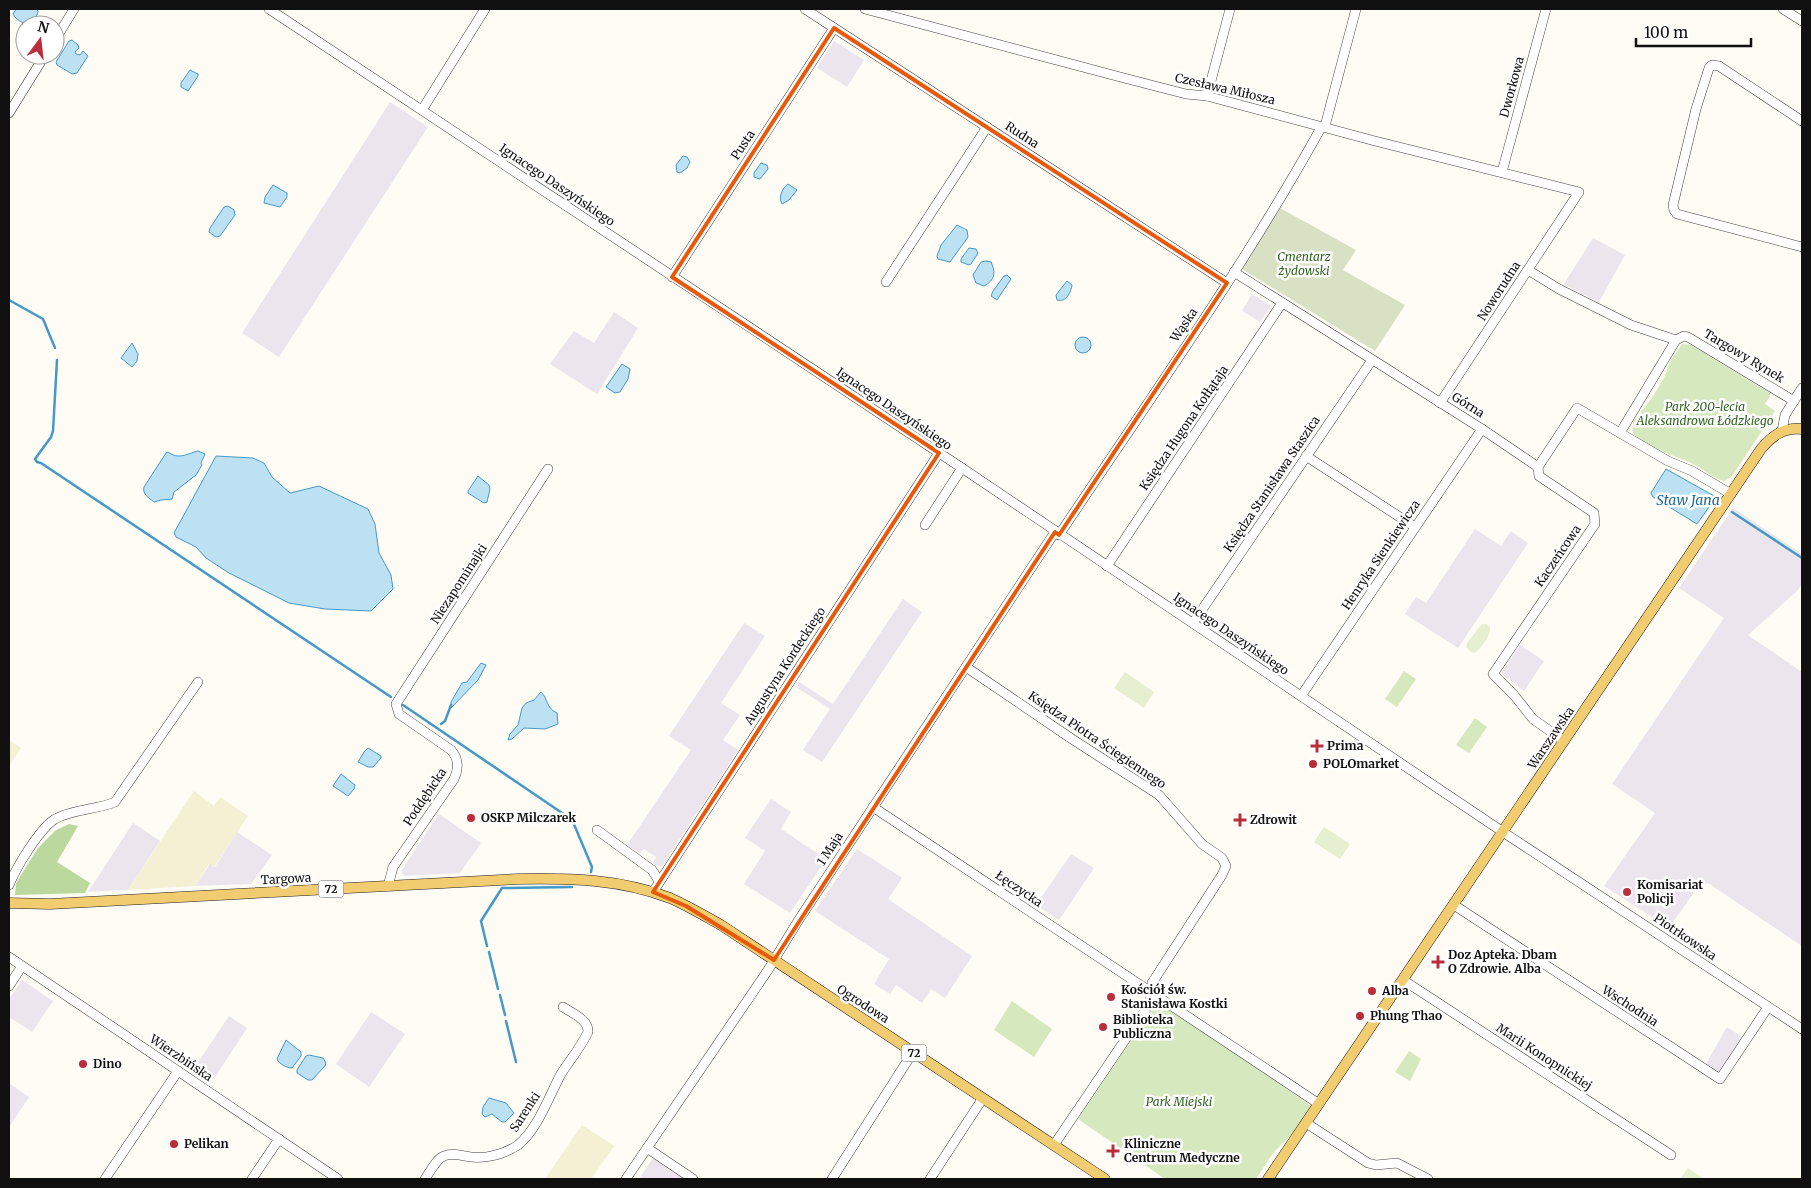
<svg xmlns="http://www.w3.org/2000/svg" width="1811" height="1188" font-family="Merriweather,serif">
<style>
.industrial{fill:#ede5ee}
.farmland{fill:#f4f0d4}
.green{fill:#d6e8be}
.forest{fill:#bbd89e}
.cemetery{fill:#d9e1c5}
.pitch{fill:#e6f0d0}
.water{fill:#bbe1f3;stroke:#4699c7}
.lines{fill:none;stroke-linecap:round;stroke-linejoin:round}
.stream{stroke:#4699c7;stroke-width:2.5}
.minor-casing{stroke:#434343;stroke-width:10}
.major-casing{stroke:#212121;stroke-width:11}
.minor{stroke:#fff;stroke-width:9}
.major{stroke:#f1cc71;stroke-width:10}
.marked{fill:none;stroke:#e8590c;stroke-width:4;stroke-linejoin:round}
.poi-dot{fill:#ba2e3c;stroke:#fff;stroke-width:2}
.labels{text-anchor:middle;stroke-width:5;stroke-linejoin:round;paint-order:stroke}
.shield{fill:#fff;stroke:#585858;stroke-width:1}
.shield-label{font-size:11px;font-weight:bold;fill:#101010}
.street-label{font-size:12px;fill:#101010;stroke:#fff}
.park-label{font-size:12px;font-style:italic;fill:#346623;stroke:#fff}
.poi-label{font-size:12px;font-weight:bold;fill:#101010;stroke:#fff;text-anchor:start}
.water-label{font-size:14px;font-style:italic;fill:#1f6c9d;stroke:#fff}
</style>
<rect width="100%" height="100%" fill="#fefcf4"/>
<g class="industrial">
<polygon points="834,41 864,60 847,87 817,68"/>
<polygon points="390,102 428,127 279,357 242,333"/>
<polygon points="1593,238 1625,255 1599,302 1564,284"/>
<polygon points="1252,294 1270,305 1270,308 1260,322 1242,311"/>
<polygon points="614,312 638,328 597,394 550,364 574,331 594,343"/>
<polygon points="1733,508 1802,554 1802,584 1797,591 1748,635 1802,672 1802,946 1708,883 1697,888 1669,928 1604,886 1655,813 1612,784 1724,618 1679,588"/>
<polygon points="1475,529 1501,546 1511,531 1528,543 1458,648 1405,614 1416,597 1426,603"/>
<polygon points="903,599 922,612 822,762 803,750 830,709 796,687 799,682 833,704"/>
<polygon points="744,623 765,636 721,703 740,715 723,740 738,750 662,866 658,866 653,863 656,857 644,849 640,853 627,845 691,750 669,736"/>
<polygon points="1520,645 1544,661 1524,691 1501,673"/>
<polygon points="771,799 791,812 781,829 826,859 790,913 744,884 765,851 745,838"/>
<polygon points="439,814 481,843 460,873 404,876 401,871"/>
<polygon points="133,823 160,841 128,890 88,892"/>
<polygon points="237,832 272,855 251,884 195,886 210,864 215,867"/>
<polygon points="857,849 902,878 888,899 972,956 945,998 931,989 922,1003 896,985 890,994 874,984 889,959 815,911"/>
<polygon points="1071,854 1094,868 1059,920 1036,905"/>
<polygon points="22,980 53,1001 32,1032 9,1017 9,999"/>
<polygon points="371,1012 405,1034 369,1087 336,1064"/>
<polygon points="229,1016 247,1028 214,1079 195,1067"/>
<polygon points="1727,1027 1744,1038 1721,1073 1706,1064"/>
<polygon points="9,1083 29,1097 9,1127"/>
<polygon points="653,1158 671,1171 684,1179 639,1179"/>
</g>
<g class="farmland">
<polygon points="9,740 21,748 9,766"/>
<polygon points="194,791 214,806 220,797 248,816 214,867 209,864 195,886 128,890"/>
<polygon points="582,1125 614,1146 591,1179 545,1179"/>
</g>
<g class="green">
<path d="M 1682,344 L 1691,345 L 1771,394 L 1765,404 L 1775,411 L 1732,476 L 1725,481 C 1714,479 1706,471 1697,466 C 1677,455 1648,450 1633,433 L 1633,422 L 1652,398 L 1664,378 L 1670,362 Z"/>
<polygon points="1404,671 1416,679 1397,707 1385,699"/>
<polygon points="1475,718 1487,727 1469,753 1456,745"/>
<polygon points="1012,1001 1052,1029 1034,1057 994,1030"/>
<polygon points="1158,1001 1311,1106 1296,1130 1273,1153 1256,1179 1165,1179 1078,1119"/>
<polygon points="1409,1051 1421,1059 1410,1081 1395,1072"/>
</g>
<polygon class="forest" points="69,824 78,826 57,862 90,883 85,893 15,895 16,883 38,848 56,830"/>
<polygon class="cemetery" points="1280,208 1356,250 1343,270 1405,305 1375,351 1242,269"/>
<g class="pitch">
<path d="M 1482,624 L 1486,624 L 1490,627 C 1491,636 1482,647 1475,653 L 1471,652 L 1466,647 L 1467,643 Z"/>
<polygon points="1125,672 1154,692 1144,708 1114,688"/>
<polygon points="1324,827 1350,844 1340,859 1314,842"/>
<polygon points="1688,1168 1704,1179 1680,1179"/>
</g>
<g class="water">
<path d="M 16,9 L 36,9 L 38,11 L 37,15 L 29,25 C 23,23 16,20 13,14 Z"/>
<polygon points="72,40 78,45 79,48 75,52 76,54 80,55 83,51 88,56 77,73 72,74 57,65 56,62 69,41"/>
<polygon points="190,70 198,74 198,76 188,91 181,87 181,83"/>
<polygon points="683,156 687,157 690,162 687,168 680,173 677,172 676,165"/>
<polygon points="761,163 767,165 768,169 760,179 754,177 754,173"/>
<path d="M 788,184 L 797,190 L 789,200 L 782,204 C 778,198 782,188 788,184 Z"/>
<polygon points="273,185 287,193 287,197 280,207 264,203 265,197"/>
<polygon points="228,206 234,210 235,215 220,236 216,237 209,232 210,228 224,207"/>
<polygon points="957,225 967,230 968,237 950,262 938,259 937,256 941,245"/>
<polygon points="969,248 976,249 978,253 971,264 969,265 961,262 961,259"/>
<path d="M 986,261 L 991,262 C 996,273 995,280 984,286 L 976,283 L 973,275 L 981,262 Z"/>
<polygon points="1007,275 1011,279 997,300 991,296 993,291 1004,276"/>
<path d="M 1067,281 L 1072,285 C 1071,292 1066,303 1057,300 L 1056,295 Z"/>
<circle cx="1083" cy="345" r="8"/>
<polygon points="132,343 138,354 137,361 132,367 121,358"/>
<polygon points="622,364 630,369 628,379 620,392 615,393 606,387"/>
<path d="M 198,451 L 205,454 L 201,463 L 202,465 L 196,475 L 174,492 L 172,499 L 161,500 L 154,502 C 149,498 142,494 144,487 L 166,453 L 168,452 C 179,460 186,454 198,451 Z"/>
<polygon points="216,456 253,458 264,463 272,477 290,493 319,486 368,509 375,524 379,553 391,575 393,589 371,611 325,609 289,603 229,573 206,558 196,547 176,537 174,533"/>
<polygon points="1666,469 1716,497 1697,524 1653,497 1651,493"/>
<polygon points="478,476 489,485 490,489 487,502 484,503 468,493 468,491"/>
<polygon points="481,663 486,665 478,680 451,708 451,702 462,683 467,682"/>
<path d="M 541,692 C 549,700 545,707 557,713 L 558,724 L 545,729 L 524,728 L 512,739 L 508,740 L 510,734 L 518,725 L 522,708 L 526,703 L 534,700 Z"/>
<polygon points="368,748 381,756 381,758 373,767 368,767 358,762 364,752"/>
<polygon points="341,774 355,785 354,789 348,796 333,786"/>
<path d="M 286,1040 L 301,1052 L 301,1056 L 292,1068 C 287,1068 279,1064 277,1059 Z"/>
<polygon points="309,1055 323,1058 326,1063 325,1066 312,1080 308,1080 297,1073 297,1070 306,1056"/>
<polygon points="489,1098 506,1103 514,1113 505,1122 502,1122 492,1114 485,1117 482,1114 483,1107"/>
</g>
<g class="lines">
<g class="stream">
<polyline points="9,300 43,319 55,348"/>
<polyline points="57,360 53,431 51,437 35,459 37,462 41,463 391,697"/>
<polyline points="1732,512 1802,558"/>
<polyline points="403,705 568,817 573,822 592,867 591,872"/>
<polyline points="441,724 445,721 451,705"/>
<polyline points="487,946 481,921 502,888 572,887"/>
<polyline points="489,952 498,989"/>
<polyline points="500,995 505,1015"/>
<polyline points="506,1021 516,1062"/>
</g>
<g class="minor-casing">
<g id="minor">
<polyline points="269,9 962,468 1503,832 1802,1029"/>
<polyline points="805,9 1227,283"/>
<polyline points="865,9 1124,78 1186,94 1207,96 1375,141 1579,192 1440,403"/>
<polyline points="1783,9 1802,21"/>
<polyline points="55,40 74,9"/>
<polyline points="1207,96 1230,9"/>
<polyline points="422,110 485,9"/>
<polyline points="9,113 45,55"/>
<polyline points="1802,121 1719,66 1712,65 1709,68 1696,109 1673,205 1674,210 1677,214 1802,247"/>
<polyline points="1325,126 1356,9"/>
<polyline points="1502,172 1546,9"/>
<polyline points="1528,270 1559,289 1631,325 1676,340"/>
<polyline points="1234,272 1482,429 1538,467"/>
<polyline points="672,277 834,28"/>
<polyline points="886,282 987,127"/>
<polyline points="1782,431 1785,415 1802,388"/>
<polyline points="1306,456 1415,527"/>
<polyline points="1538,467 1539,476 1594,513 1595,524 1493,674 1514,695 1533,719 1564,741"/>
<polyline points="1538,467 1577,408 1620,433"/>
<polyline points="1731,494 1692,471 1668,461 1620,433 1676,340 1684,336 1688,337 1794,401"/>
<polyline points="925,525 962,468"/>
<path d="M 1059,535 C 1149,400 1244,267 1322,126"/>
<polyline points="1107,566 1282,303"/>
<polyline points="1193,623 1372,360"/>
<polyline points="966,667 1072,739 1159,795 1202,844 1222,858 1226,866 1222,875 1152,983 1150,1003 1054,1145"/>
<polyline points="1301,696 1482,429"/>
<polyline points="873,807 1319,1104"/>
<polyline points="597,830 652,870 659,881"/>
<path d="M 9,885 C 16,868 39,829 55,819 C 73,809 96,810 115,802 L 198,682"/>
<path d="M 388,886 L 393,867 L 454,779 C 459,768 459,759 451,750 L 399,714 L 396,704 L 548,469"/>
<polyline points="653,892 939,453"/>
<polyline points="1454,905 1720,1079 1768,1007"/>
<polyline points="9,957 338,1179"/>
<polyline points="1403,980 1671,1155"/>
<polyline points="9,986 22,966"/>
<polyline points="1306,1123 1368,1163 1376,1165 1397,1163 1428,1179"/>
<polyline points="647,1148 693,1179"/>
<polyline points="105,1179 178,1071"/>
<polyline points="252,1179 279,1139"/>
<path d="M 425,1179 C 430,1172 436,1159 444,1156 C 453,1152 462,1156 471,1157 C 486,1159 505,1154 518,1145 C 538,1129 549,1096 561,1074 C 570,1060 581,1047 588,1032 C 589,1020 572,1013 563,1007"/>
<polyline points="626,1179 768,970 798,921 1055,532"/>
<polyline points="832,1179 913,1052"/>
<polyline points="930,1179 983,1098"/>
</g>
</g>
<g class="major-casing">
<g id="major">
<path d="M 9,903 L 50,904 L 518,879 C 571,878 620,879 670,898 C 688,906 705,916 721,925 L 1105,1179"/>
<path d="M 1268,1179 L 1761,449 C 1773,435 1784,427 1802,429"/>
</g>
</g>
<use href="#minor" class="minor"/>
<use href="#major" class="major"/>
</g>
<path class="marked" d="M 834,28 L 1227,283 L 1059,535 L 1055,532 L 774,960 L 686,906 L 653,892 L 939,453 L 672,277 Z"/>
<g class="poi-dot">
<path d="M1314.5 738.5h5v5h5v5h-5v5h-5v-5h-5v-5h5z"/>
<circle cx="1313" cy="764" r="5"/>
<circle cx="471" cy="818" r="5"/>
<path d="M1237.5 812.5h5v5h5v5h-5v5h-5v-5h-5v-5h5z"/>
<circle cx="1627" cy="892" r="5"/>
<path d="M1435.5 954.5h5v5h5v5h-5v5h-5v-5h-5v-5h5z"/>
<circle cx="1372" cy="991" r="5"/>
<circle cx="1111" cy="997" r="5"/>
<circle cx="1360" cy="1016" r="5"/>
<circle cx="1103" cy="1027" r="5"/>
<circle cx="83" cy="1064" r="5"/>
<circle cx="174" cy="1144" r="5"/>
<path d="M1110.5 1143.5h5v5h5v5h-5v5h-5v-5h-5v-5h5z"/>
</g>
<g class="labels">
<g class="shield">
<rect x="318.5" y="880.5" width="25" height="17" rx="4"/>
<rect x="901.5" y="1044.5" width="25" height="17" rx="4"/>
</g>
<g class="shield-label">
<text x="331" y="893">72</text>
<text x="914" y="1057">72</text>
</g>
<g class="street-label">
<text transform="translate(1512 87) rotate(-75)" y="4">Dworkowa</text>
<text transform="translate(1225 89) rotate(13)" y="4">Czesława Miłosza</text>
<text transform="translate(1022 135) rotate(33)" y="4">Rudna</text>
<text transform="translate(743 145) rotate(-57)" y="4">Pusta</text>
<text transform="translate(557 185) rotate(34)" y="4">Ignacego Daszyńskiego</text>
<text transform="translate(1499 291) rotate(-57)" y="4">Noworudna</text>
<text transform="translate(1184 325) rotate(-56)" y="4">Wąska</text>
<text transform="translate(1744 356) rotate(31)" y="4">Targowy Rynek</text>
<text transform="translate(1468 405) rotate(32)" y="4">Górna</text>
<text transform="translate(894 409) rotate(34)" y="4">Ignacego Daszyńskiego</text>
<text transform="translate(1184 428) rotate(-56)" y="4">Księdza Hugona Kołłątaja</text>
<text transform="translate(1272 484) rotate(-56)" y="4">Księdza Stanisława Staszica</text>
<text transform="translate(1381 555) rotate(-56)" y="4">Henryka Sienkiewicza</text>
<text transform="translate(1558 556) rotate(-56)" y="4">Kaczeńcowa</text>
<text transform="translate(459 584) rotate(-57)" y="4">Niezapominajki</text>
<text transform="translate(1231 634) rotate(34)" y="4">Ignacego Daszyńskiego</text>
<text transform="translate(785 666) rotate(-57)" y="4">Augustyna Kordeckiego</text>
<text transform="translate(1551 738) rotate(-56)" y="4">Warszawska</text>
<text transform="translate(1097 740) rotate(34)" y="4">Księdza Piotra Ściegiennego</text>
<text transform="translate(425 797) rotate(-56)" y="4">Poddębicka</text>
<text transform="translate(830 849) rotate(-57)" y="4">1 Maja</text>
<text transform="translate(286 879) rotate(-3)" y="4">Targowa</text>
<text transform="translate(1019 889) rotate(34)" y="4">Łęczycka</text>
<text transform="translate(1685 937) rotate(34)" y="4">Piotrkowska</text>
<text transform="translate(863 1004) rotate(33)" y="4">Ogrodowa</text>
<text transform="translate(1630 1006) rotate(33)" y="4">Wschodnia</text>
<text transform="translate(1544 1057) rotate(33)" y="4">Marii Konopnickiej</text>
<text transform="translate(181 1058) rotate(34)" y="4">Wierzbińska</text>
<text transform="translate(525 1112) rotate(-57)" y="4">Sarenki</text>
</g>
<g class="park-label">
<text x="1304" y="261">Cmentarz<tspan x="1304" dy="14">żydowski</tspan></text>
<text x="1705" y="411">Park 200-lecia<tspan x="1705" dy="14">Aleksandrowa Łódzkiego</tspan></text>
<text x="1179" y="1106">Park Miejski</text>
</g>
<g class="poi-label">
<text x="1327" y="750">Prima</text>
<text x="1323" y="768">POLOmarket</text>
<text x="481" y="822">OSKP Milczarek</text>
<text x="1250" y="824">Zdrowit</text>
<text x="1637" y="889">Komisariat<tspan x="1637" dy="14">Policji</tspan></text>
<text x="1448" y="959">Doz Apteka. Dbam<tspan x="1448" dy="14">O Zdrowie. Alba</tspan></text>
<text x="1121" y="994">Kościół św.<tspan x="1121" dy="14">Stanisława Kostki</tspan></text>
<text x="1382" y="995">Alba</text>
<text x="1370" y="1020">Phung Thao</text>
<text x="1113" y="1024">Biblioteka<tspan x="1113" dy="14">Publiczna</tspan></text>
<text x="93" y="1068">Dino</text>
<text x="184" y="1148">Pelikan</text>
<text x="1124" y="1148">Kliniczne<tspan x="1124" dy="14">Centrum Medyczne</tspan></text>
</g>
<g class="water-label">
<text x="1688" y="505">Staw Jana</text>
</g>
</g>
<rect width="1811" height="1188" fill="none" stroke="#101010" stroke-width="20"/>
<g transform="translate(40 40) rotate(15)"><circle r="24" fill="#ffffff" stroke="#9f9f9f"/>
<path d="M0-4L9 19L0 12L-9 19Z" fill="#ba2e3c"/>
<text y="-8" font-size="14" font-weight="bold" text-anchor="middle" fill="#101010">N</text>
</g>
<path d="M1636 38v8h115v-8" fill="none" stroke="#101010" stroke-width="2.5"/>
<text x="1644" y="38" font-size="15" fill="#101010" stroke="#ffffff" stroke-width="4" paint-order="stroke">100 m</text>
</svg>
